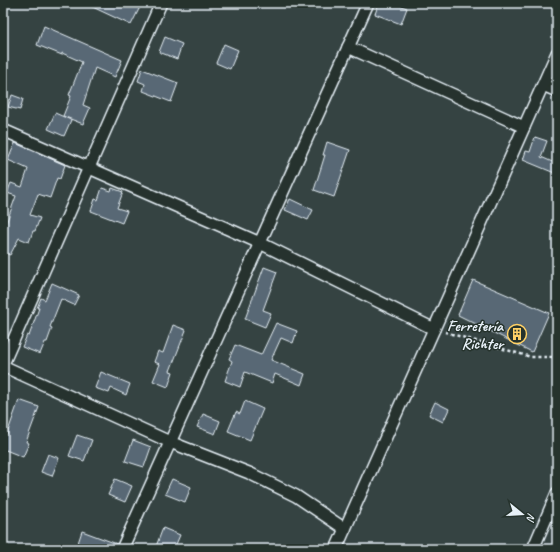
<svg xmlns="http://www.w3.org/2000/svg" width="560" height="552" font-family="Caveat,sans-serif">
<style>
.building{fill:#586874;stroke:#e8f1f8}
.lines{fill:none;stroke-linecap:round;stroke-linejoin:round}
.street-casing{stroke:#e8f1f8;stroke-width:14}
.path{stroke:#e8f1f8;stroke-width:2.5;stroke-dasharray:3 3;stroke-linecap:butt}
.street{stroke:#26332d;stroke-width:11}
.labels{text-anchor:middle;stroke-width:3;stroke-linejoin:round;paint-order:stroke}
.poi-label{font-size:16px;font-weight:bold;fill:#e8f1f8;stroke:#26332d;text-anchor:end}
</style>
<rect width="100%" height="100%" fill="#354342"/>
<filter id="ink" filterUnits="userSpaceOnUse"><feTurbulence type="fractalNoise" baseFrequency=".025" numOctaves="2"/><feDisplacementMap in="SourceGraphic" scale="8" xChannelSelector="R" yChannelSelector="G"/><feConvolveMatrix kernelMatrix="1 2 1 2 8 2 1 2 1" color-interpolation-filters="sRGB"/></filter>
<g filter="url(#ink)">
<g class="building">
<polygon points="84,3 132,3 140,7 131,25"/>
<polygon points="379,3 393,3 407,8 401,24 375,14"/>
<polygon points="44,26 122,60 115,77 95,68 83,105 90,108 83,124 63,116 71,96 69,95 82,62 62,53 62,55 37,45"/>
<polygon points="165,37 182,44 177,59 159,52"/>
<polygon points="224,44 238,50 230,69 216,63"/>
<polygon points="142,69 178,83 171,102 143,91 145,84 138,81"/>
<polygon points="12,95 23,99 20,110 8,107"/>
<polygon points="55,113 71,120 64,136 48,129"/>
<polygon points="535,137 547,141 541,157 557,164 557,174 523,160 526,151 530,152"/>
<polygon points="327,142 350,150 334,197 314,190 325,155 323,155"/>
<polygon points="15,143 65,165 60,179 57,178 50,198 38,194 30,215 40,218 35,231 33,231 29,242 19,238 10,255 3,252 3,232 16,196 7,193 11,183 22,187 28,169 8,160"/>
<polygon points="102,188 111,191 112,188 123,192 117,208 127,211 122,223 91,211 95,199 98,200"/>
<polygon points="290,199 313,210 308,220 285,210"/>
<polygon points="264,267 277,272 263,310 271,313 265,327 245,319"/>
<polygon points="473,280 549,313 532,352 458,315"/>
<polygon points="52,283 79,295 74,305 61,299 50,327 52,328 47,342 45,342 40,354 22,347 27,335 29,336 39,308 37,308 41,298 45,300"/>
<polygon points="276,323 297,331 293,343 281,338 271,360 305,374 301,385 275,374 272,383 245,372 240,387 225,381 232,361 229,359 235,345 261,355"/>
<polygon points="173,325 186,330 170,371 173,372 168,387 153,381 160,364 154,362 158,351 163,353"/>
<polygon points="101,372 130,384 126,395 111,388 109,393 95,388"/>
<polygon points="19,400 39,407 26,442 29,443 23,457 3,449 3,432 7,434"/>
<polygon points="245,401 263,409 250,440 228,431 236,412 240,414"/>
<polygon points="435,402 449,409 443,422 429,415"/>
<polygon points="203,414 220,421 215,434 197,427"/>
<polygon points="77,435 92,440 84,461 69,456"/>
<polygon points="133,440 151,447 144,467 125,461"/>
<polygon points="48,454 59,458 52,476 41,472"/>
<polygon points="115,479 132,486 125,502 108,495"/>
<polygon points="172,479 191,487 185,502 165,494"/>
<polygon points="163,528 180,535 174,549 155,549"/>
<polygon points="82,531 117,544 115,549 85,549 77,546"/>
</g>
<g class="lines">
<g class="street-casing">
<g id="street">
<polyline points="348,47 524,127"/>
<polyline points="543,85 557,91"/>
<polyline points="3,130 260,243 434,329"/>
<polyline points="3,364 161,3"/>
<polyline points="3,366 170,442 249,473 296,496 345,529"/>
<polyline points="122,549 368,3"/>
<polyline points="336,549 557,53"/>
<polyline points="533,549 557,493"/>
</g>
</g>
<polyline class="path" points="445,332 531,357 557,357"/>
<use href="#street" class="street"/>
</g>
</g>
<defs>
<g id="building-ring" transform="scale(1)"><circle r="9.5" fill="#26332d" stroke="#ffd166" stroke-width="1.5"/><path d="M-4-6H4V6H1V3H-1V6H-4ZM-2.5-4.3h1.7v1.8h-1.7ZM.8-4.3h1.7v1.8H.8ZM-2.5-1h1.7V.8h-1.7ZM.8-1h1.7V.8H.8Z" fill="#ffd166"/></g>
</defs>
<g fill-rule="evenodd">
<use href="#building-ring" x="517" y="334"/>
</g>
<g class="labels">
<g class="poi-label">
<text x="503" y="331">Ferretería<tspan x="503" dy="18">Richter</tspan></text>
</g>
</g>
<rect width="560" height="552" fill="none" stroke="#26332d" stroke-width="16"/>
<rect x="8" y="8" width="544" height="536" fill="none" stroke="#e8f1f8" stroke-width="1.5" filter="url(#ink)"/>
<g transform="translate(522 514) rotate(108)" stroke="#26332d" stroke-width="3" paint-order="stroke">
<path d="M0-3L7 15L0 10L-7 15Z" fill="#e8f1f8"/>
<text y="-6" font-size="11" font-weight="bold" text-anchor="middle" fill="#e8f1f8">N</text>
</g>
</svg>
